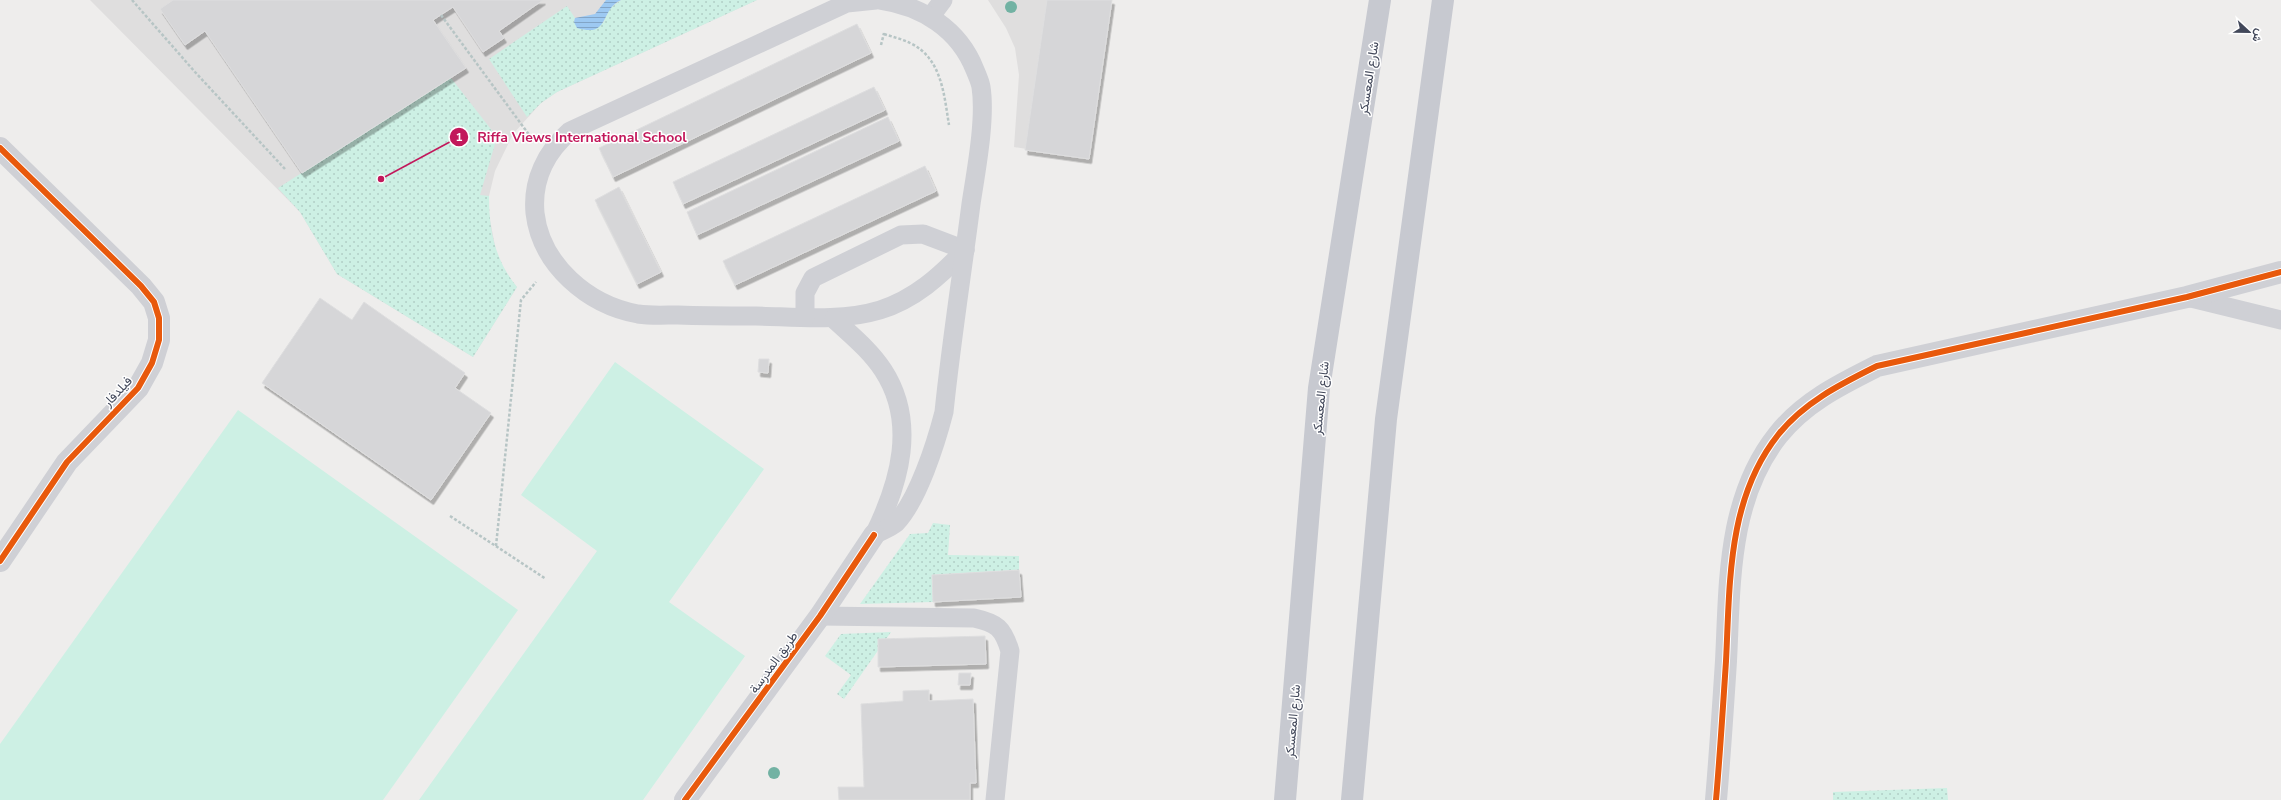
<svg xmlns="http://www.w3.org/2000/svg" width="2281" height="800" font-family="'Nunito Sans',Vazirmatn,sans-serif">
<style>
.education{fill:#dfdede}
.grass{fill:url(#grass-dots)}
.garden{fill:#cdf0e4}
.water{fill:url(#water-rules)}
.building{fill:#d6d6d8;stroke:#dededf;filter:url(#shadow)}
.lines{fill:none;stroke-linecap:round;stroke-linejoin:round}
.path{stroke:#b7c5c5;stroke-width:2.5;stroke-dasharray:3 2;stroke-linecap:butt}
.lane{stroke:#cfd0d5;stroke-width:19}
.street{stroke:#cfd0d5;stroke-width:22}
.primary{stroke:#c7c9d0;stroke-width:22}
.cycleway-casing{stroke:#fff;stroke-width:8}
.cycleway{stroke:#e8590c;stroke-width:6}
.tree{fill:#72b2a3}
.labels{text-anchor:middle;stroke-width:3;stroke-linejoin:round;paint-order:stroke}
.street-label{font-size:13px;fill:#42485a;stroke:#fff}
.leader{fill:none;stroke:#c2185b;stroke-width:1.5}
.callout-dot{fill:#c2185b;stroke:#fff;stroke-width:1.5}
.mark-label{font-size:12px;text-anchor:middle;font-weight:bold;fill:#fff}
.callout-label{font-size:14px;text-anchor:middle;font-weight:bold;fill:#c2185b;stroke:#fff;stroke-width:3;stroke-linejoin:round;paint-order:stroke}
</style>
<defs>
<pattern id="grass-dots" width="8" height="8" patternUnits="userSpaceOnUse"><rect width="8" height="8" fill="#cdf0e4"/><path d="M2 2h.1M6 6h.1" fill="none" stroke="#b1cfc6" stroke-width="1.8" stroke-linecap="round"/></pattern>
<pattern id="water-rules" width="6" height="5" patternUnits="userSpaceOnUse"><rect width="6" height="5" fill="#9dc9f2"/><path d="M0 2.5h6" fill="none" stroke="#82a5c7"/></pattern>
<filter id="shadow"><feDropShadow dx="2.5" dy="4.5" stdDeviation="0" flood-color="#0004"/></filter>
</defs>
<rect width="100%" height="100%" fill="#eeedec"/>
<g class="education">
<polygon points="90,0 757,0 557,92 541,103 513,134 495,171 489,196 489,215 497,256 505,273 517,287 473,357 337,274 300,212"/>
<polygon points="988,0 1112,0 1089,159 1014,147 1019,75 1015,48 1006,28"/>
</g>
<g class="grass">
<polygon points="621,0 757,0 557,92 541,103 527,117 489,59 567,6 575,18 574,22 603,23 610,8"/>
<path d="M 451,78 L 497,137 L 480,195 L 489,196 C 489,231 495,260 517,287 L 473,357 L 337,274 L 300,212 L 278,188 Z"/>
<polygon points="933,523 950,525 948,555 1019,556 1019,570 932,575 933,602 860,604 910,534 928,533"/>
<polygon points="891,632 844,699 837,694 851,675 825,656 841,634"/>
<polygon points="1947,788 1948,800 1833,800 1833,792"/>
</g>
<g class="garden">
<polygon points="615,362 764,469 669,602 745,656 643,800 419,800 597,551 521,495"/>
<polygon points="238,410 518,610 383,800 0,800 0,744"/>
</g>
<path class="water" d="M 606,0 L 621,0 C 599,10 611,38 577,28 L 574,22 L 575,18 L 595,14 Z"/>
<g class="building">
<polygon points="173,0 543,0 499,31 504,38 483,52 453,7 433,20 466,68 302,173 205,31 185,45 160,9"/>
<polygon points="1047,0 1112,0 1089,159 1025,150"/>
<polygon points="857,24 871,53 613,177 599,148"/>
<polygon points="874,87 885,110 683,204 673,182"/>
<polygon points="888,117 899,141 697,235 687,212"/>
<polygon points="925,166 936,191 735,285 723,261"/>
<polygon points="619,187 661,272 637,284 595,200"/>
<polygon points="320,298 352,320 364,302 465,373 455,388 491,413 431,500 262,383"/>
<polygon points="759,359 769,359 768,373 758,372"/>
<polygon points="1019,570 1021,597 933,602 932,575"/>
<polygon points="985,636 986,664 878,667 878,639"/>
<polygon points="959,673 971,673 970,685 958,685"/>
<polygon points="929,690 929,701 973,699 976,783 970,783 970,800 839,800 838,787 864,787 861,704 903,701 903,691"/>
</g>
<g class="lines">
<g class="path">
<polyline points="132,0 195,72 285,169"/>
<polyline points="441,15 530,136"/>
<path d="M 884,34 C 893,37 902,39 910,43 C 942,58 944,95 949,125"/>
<polyline points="881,45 884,33"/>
<polyline points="450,516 546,579"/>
<polyline points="496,546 521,300 536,282"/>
</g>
<g class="lane">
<path d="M 876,0 L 847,3 L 570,131 C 546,152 532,180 535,213 C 541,265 588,305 638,314 C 651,316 665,315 678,315 C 704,316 730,316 756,316 C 798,317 840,322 880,310 C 915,299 940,276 965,250"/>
<polyline points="931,16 943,0"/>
<polyline points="2187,297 2281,320"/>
<polyline points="805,317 805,293 813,278 901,235 923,234 965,250"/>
<path d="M 834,319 C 851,335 870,350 883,370 C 917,422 900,482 874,535"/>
<path d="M 874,535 C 881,531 890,528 896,523 C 918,500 936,443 944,412 C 951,343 962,274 971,204 C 976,171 986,119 981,87 C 980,81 977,75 975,70 C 959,29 922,6 880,0"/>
<path d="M 820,616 L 974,618 C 997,623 1003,628 1010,651 L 995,800"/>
</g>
<g class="street">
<polyline points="0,148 141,286 154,302 159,318 159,340 152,363 138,388 67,462 0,561"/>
<polyline points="685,800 820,616 874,535"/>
<path d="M 1716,800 C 1720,754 1723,707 1726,661 C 1730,584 1727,499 1778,435 C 1804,402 1841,384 1877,366 L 2187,297 L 2281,272"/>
</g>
<g class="primary">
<polyline points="1285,800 1319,388 1380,0"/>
<polyline points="1352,800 1386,419 1443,0"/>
</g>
<g class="cycleway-casing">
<g id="cycleway">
<polyline points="0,148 141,286 154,302 159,318 159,340 152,363 138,388 67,462 0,561"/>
<polyline points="685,800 820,616 874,535"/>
<path d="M 1716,800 C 1720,754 1723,707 1726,661 C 1730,584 1727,499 1778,435 C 1804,402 1841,384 1877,366 L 2187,297 L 2281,272"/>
</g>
</g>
<use href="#cycleway" class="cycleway"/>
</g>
<g class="tree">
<circle cx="1011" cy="7" r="6"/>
<circle cx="774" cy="773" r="6"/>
</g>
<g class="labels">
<g class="street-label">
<text transform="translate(1368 78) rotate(-81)" y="5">شارع المعسكر</text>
<text transform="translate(117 391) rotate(-47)" y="5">فيلدفار</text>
<text transform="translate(1320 398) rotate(-84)" y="5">شارع المعسكر</text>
<text transform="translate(773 662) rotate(-54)" y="5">طريق المدرسة</text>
<text transform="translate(1292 721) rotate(-85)" y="5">شارع المعسكر</text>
</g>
</g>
<path class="leader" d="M381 179L459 137"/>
<g class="callout-dot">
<circle cx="381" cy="179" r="4"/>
<circle cx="459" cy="137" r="10"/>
</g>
<g class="mark-label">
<text x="459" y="141">1</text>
</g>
<g class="callout-label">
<text x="582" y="142">Riffa Views International School</text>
</g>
<g transform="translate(2249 32) rotate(112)" stroke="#ffffff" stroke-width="3" paint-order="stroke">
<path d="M0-3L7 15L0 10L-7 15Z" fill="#42485a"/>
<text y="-6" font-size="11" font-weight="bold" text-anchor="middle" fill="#42485a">ش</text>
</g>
</svg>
